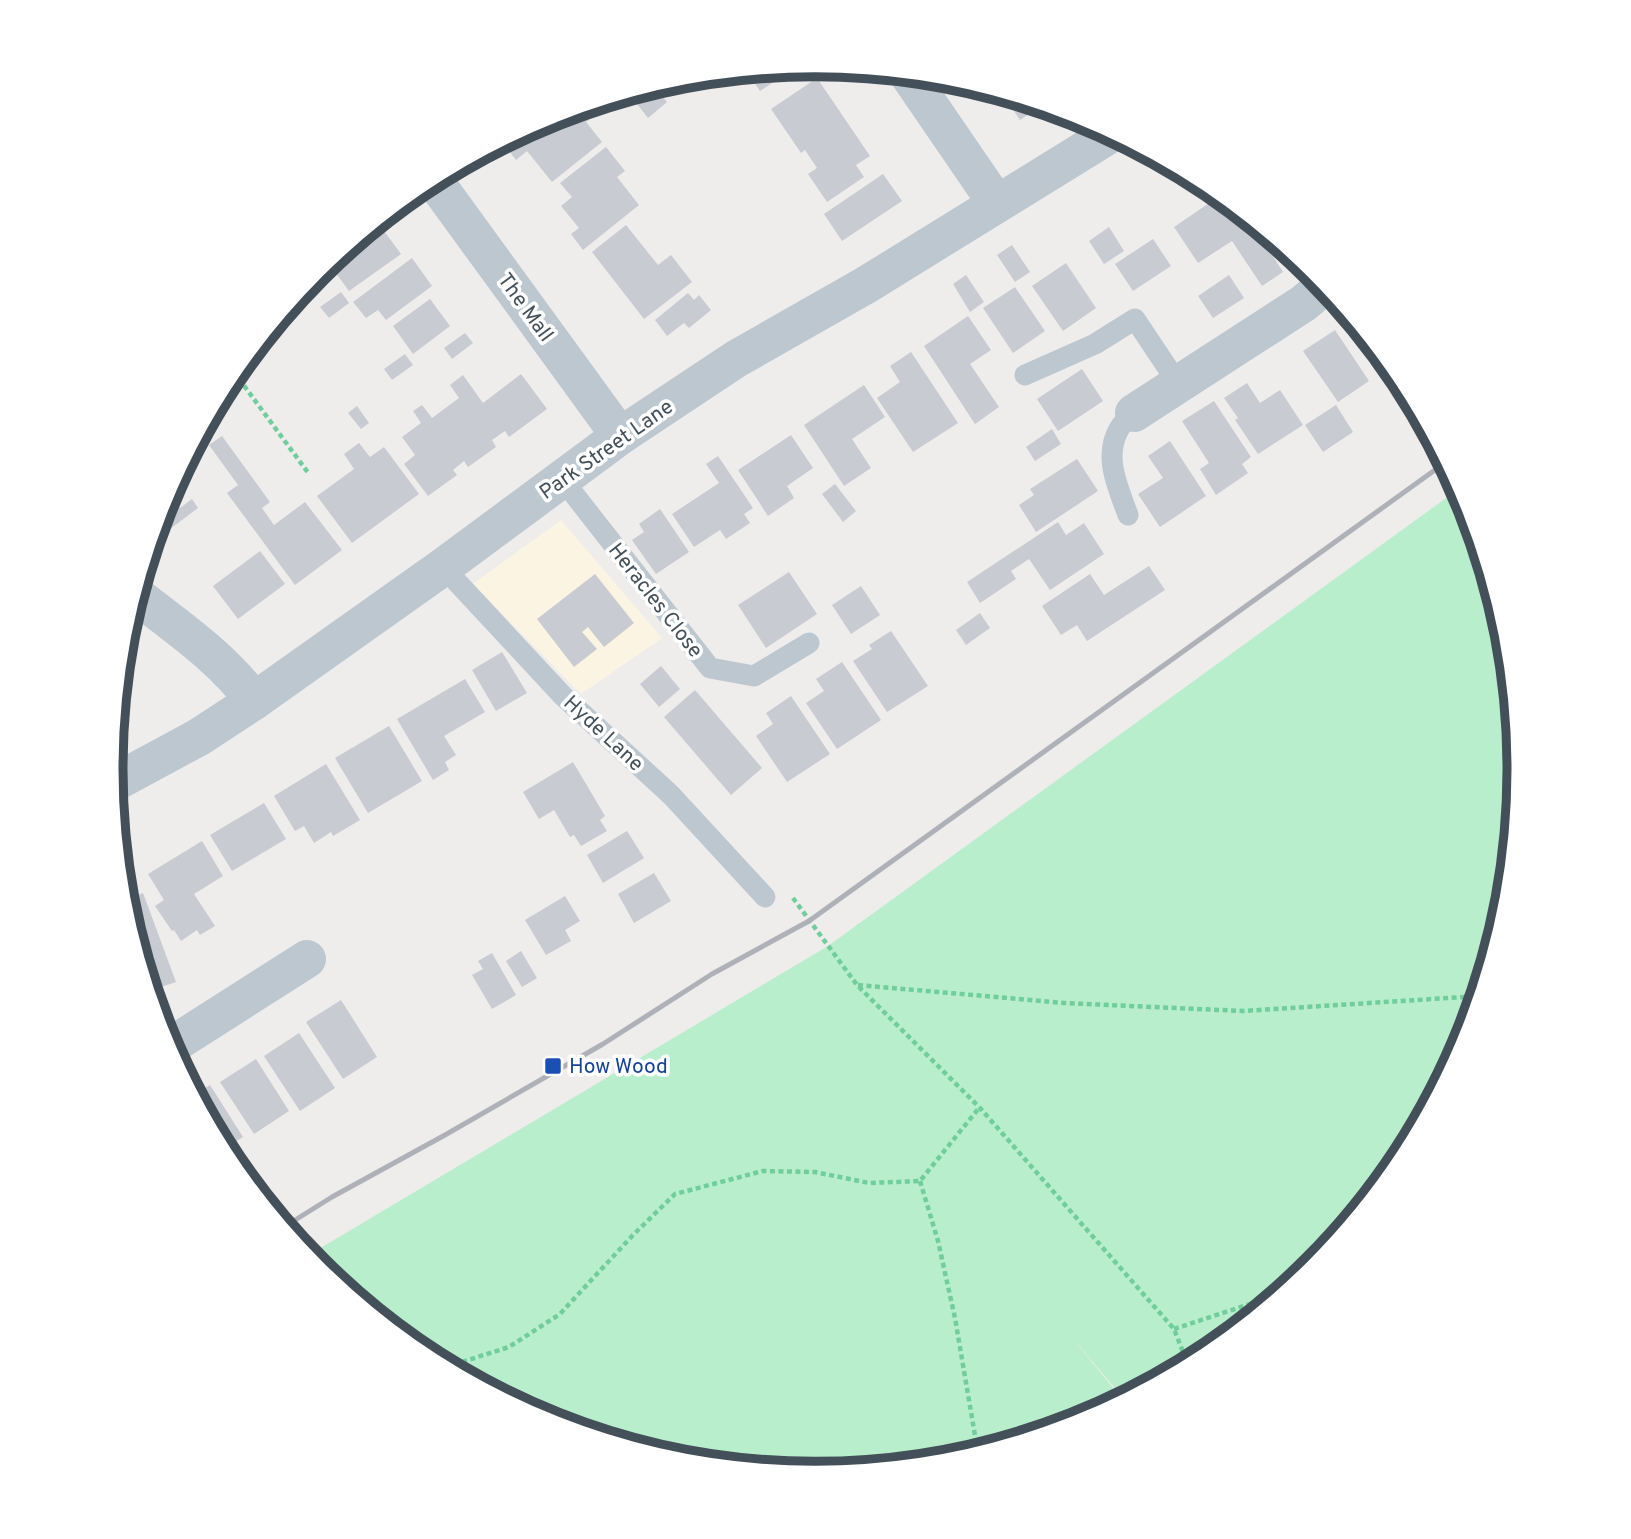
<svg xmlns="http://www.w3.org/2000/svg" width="1631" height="1539" font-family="Overpass,sans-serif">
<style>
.commercial{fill:#fcf4e3}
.green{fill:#b8eecc}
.building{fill:#c8cbd1}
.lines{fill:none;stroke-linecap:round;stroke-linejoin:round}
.path{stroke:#70cd9c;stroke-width:4.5;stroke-dasharray:5 3.5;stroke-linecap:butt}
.service{stroke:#bcc7cf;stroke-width:21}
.minor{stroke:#bcc7cf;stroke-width:38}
.tertiary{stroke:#bcc7cf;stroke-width:38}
.rail{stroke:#aeb1b7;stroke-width:5}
.transit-dot{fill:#1a4fb4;stroke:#fff;stroke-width:2.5}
.labels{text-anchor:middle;stroke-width:7;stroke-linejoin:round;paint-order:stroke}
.street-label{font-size:21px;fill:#445059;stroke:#fff}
.transit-label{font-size:21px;fill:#164399;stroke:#fff;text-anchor:start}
.rim{fill:none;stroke:#445059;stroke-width:9}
</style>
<rect width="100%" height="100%" fill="#efecec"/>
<polygon class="commercial" points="561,520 662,638 581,694 473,584"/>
<polygon class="green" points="1460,488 1467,500 1507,632 1520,770 1507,907 1466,1040 1401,1161 1314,1268 1207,1356 1125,1400 1069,1334 1123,1400 1085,1421 953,1461 815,1474 678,1461 545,1420 424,1355 317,1268 307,1256 828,946"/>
<g class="building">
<polygon points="796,67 760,91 747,72"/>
<polygon points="817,78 870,156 856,165 864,177 827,202 808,174 817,168 805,150 801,153 771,109"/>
<polygon points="654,86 667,102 648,118 630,95 633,92"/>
<polygon points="1002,93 1042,105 1020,120"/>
<polygon points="580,108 589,120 586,122 602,142 552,182 527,151 516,160 502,142 546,118"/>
<polygon points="606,147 625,171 617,177 639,205 583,250 571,234 579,228 561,206 572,197 560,183"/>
<polygon points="883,174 902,201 842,241 824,214"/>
<polygon points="1221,195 1237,218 1243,213 1247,216 1283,272 1262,286 1232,241 1198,263 1174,227"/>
<polygon points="626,225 658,265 671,255 692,282 644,319 592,252"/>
<polygon points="381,227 401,254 349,291 330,265"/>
<polygon points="1109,227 1124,251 1104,264 1089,241"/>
<polygon points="1153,239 1171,266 1133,291 1115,264"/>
<polygon points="1012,245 1030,272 1015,282 997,255"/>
<polygon points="412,258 432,286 386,320 378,310 366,318 353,302"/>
<polygon points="1066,263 1096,308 1063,331 1032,286"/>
<polygon points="966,275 984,302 970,312 953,284"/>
<polygon points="1229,275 1244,298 1213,318 1198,296"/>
<polygon points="1015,287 1045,331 1013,353 983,308"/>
<polygon points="341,292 349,303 329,318 320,307"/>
<polygon points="688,293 694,300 699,295 711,310 689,328 684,323 667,336 655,320"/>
<polygon points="430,299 450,326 413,354 393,326"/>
<polygon points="968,316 991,350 970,364 999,407 975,424 924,346"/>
<polygon points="1352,317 1381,353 1375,357 1350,318"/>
<polygon points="1335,330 1369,381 1338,402 1303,351"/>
<polygon points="465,333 473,343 452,359 444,348"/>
<polygon points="911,352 958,423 913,452 877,398 900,382 890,366"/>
<polygon points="405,354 413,365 392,380 384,369"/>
<polygon points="1082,369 1103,401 1058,431 1037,399"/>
<polygon points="521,374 547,409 509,437 505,431 492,440 496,447 468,467 464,461 453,470 457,475 428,496 404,464 415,455 402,437 421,423 413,411 422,405 432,418 459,398 450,385 463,375 483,403"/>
<polygon points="1247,383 1260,403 1280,390 1303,425 1258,454 1235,420 1238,418 1224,398"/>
<polygon points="864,385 885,417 852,439 871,468 844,486 804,425"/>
<polygon points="1214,401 1251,457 1242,464 1248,473 1216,495 1200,469 1209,463 1182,421"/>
<polygon points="1336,405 1353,432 1323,452 1305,425"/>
<polygon points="357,406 369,423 361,429 348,413"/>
<polygon points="1052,429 1061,444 1035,461 1026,447"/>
<polygon points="791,435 813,468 787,486 794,498 768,516 738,470"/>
<polygon points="222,436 270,502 262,508 274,525 305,502 342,550 295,585 227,493 238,485 209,445"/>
<polygon points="1170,441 1206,496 1160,527 1138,494 1163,478 1148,456"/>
<polygon points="359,443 370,457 384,447 419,494 352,543 317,496 354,469 344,454"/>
<polygon points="718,456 753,508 744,514 750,523 726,539 720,530 694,547 672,514 719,483 706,464"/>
<polygon points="1077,459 1098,491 1036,532 1019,505 1034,495 1030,489"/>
<polygon points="835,484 856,511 843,522 822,494"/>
<polygon points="169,492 180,508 192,499 198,508 154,541 152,539 165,499"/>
<polygon points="660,509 689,552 656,574 632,540 644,532 639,524"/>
<polygon points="1058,522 1066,535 1084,523 1104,554 1050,590 1029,559 1011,571 1016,579 980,603 967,582"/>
<polygon points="260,551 285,584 238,619 213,586"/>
<polygon points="1149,566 1165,590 1087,641 1077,625 1061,635 1042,606 1090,574 1104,595"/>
<polygon points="789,572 817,614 766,648 738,605"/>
<polygon points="595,574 634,623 604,647 588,627 582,632 597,649 574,667 537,619"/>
<polygon points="861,586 880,615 851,634 832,605"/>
<polygon points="980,613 990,628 966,645 956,630"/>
<polygon points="891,631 928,686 887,712 853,661 872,649 869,645"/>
<polygon points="502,652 527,693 496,711 472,670"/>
<polygon points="842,662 881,720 837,749 806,703 824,691 816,679"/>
<polygon points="661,666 680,689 659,707 640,684"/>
<polygon points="465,679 485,712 444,736 456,755 445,762 449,770 433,780 397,719"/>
<polygon points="695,690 762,768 731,795 664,717"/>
<polygon points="791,696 830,754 787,782 756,736 773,724 766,713"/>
<polygon points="389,726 422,781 368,813 335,758"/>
<polygon points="573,762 605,816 600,820 607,831 581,846 574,835 570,837 554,810 539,819 523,792"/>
<polygon points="326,764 360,820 333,836 331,832 314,843 304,826 295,831 274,796"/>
<polygon points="264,803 286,839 232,871 210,835"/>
<polygon points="627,831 644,858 603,883 587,855"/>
<polygon points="202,841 223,876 194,894 215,926 200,935 197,930 181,941 174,930 172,931 155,906 164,900 148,874"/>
<polygon points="654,873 671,901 634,923 618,894"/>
<polygon points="143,893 176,982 161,987 152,963 142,966 124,907 124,900"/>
<polygon points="565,896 580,921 565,930 571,941 546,955 525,920"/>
<polygon points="521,951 537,978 522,987 506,961"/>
<polygon points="492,953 516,995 492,1009 472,975 483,969 478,961"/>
<polygon points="341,1000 377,1057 343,1079 306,1022"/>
<polygon points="299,1033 335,1088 300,1111 264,1056"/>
<polygon points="256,1059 289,1111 254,1134 220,1082"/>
<polygon points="210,1085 243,1137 230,1145 233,1152 227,1156 194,1095"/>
</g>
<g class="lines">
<g class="path">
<polyline points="234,372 309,474"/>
<polyline points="793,898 857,985 980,1108 1174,1329 1188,1365"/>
<polyline points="858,985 1064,1003 1243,1011 1480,996"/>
<polyline points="920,1181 938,1241 955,1318 978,1453"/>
<polyline points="1174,1329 1268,1298 1295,1283"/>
<polyline points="446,1367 509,1347 560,1314 633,1235 675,1194 763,1171 815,1172 869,1183 920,1181 979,1108"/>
</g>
<g class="service">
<polyline points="1025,375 1095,344 1135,319 1179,385"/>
<polyline points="562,479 710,668 754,676 809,643"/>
<path d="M 1128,515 C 1118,487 1103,457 1119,429 C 1122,423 1129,418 1134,413"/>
<polyline points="443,567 563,696 671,795 765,897"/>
</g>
<g class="minor">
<polyline points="908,74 997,204"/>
<polyline points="433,179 620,436"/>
<polyline points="1134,413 1304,303 1325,285"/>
<path d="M 136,595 C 178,628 223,658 254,701"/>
<polyline points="169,1047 307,959"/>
</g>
<polyline class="tertiary" points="112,784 199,737 254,701 443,567 620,436 736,359 866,285 1112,133"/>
<polyline class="rail" points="284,1227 332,1197 445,1135 603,1044 712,974 809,921 1446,462"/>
</g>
<rect class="transit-dot" x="544" y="1057" width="18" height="18" rx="3.5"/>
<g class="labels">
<g class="street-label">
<text transform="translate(526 307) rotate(54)" y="7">The Mall</text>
<text transform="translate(606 449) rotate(-35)" y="7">Park Street Lane</text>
<text transform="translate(656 600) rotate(52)" y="7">Heracles Close</text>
<text transform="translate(604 733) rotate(43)" y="7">Hyde Lane</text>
</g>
<g class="transit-label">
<text x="569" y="1073">How Wood</text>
</g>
</g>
<path d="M0 0H1631V1539H0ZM123 769a692 692 0 1 1 1384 0a692 692 0 1 1-1384 0Z" fill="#fff" fill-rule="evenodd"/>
<path class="rim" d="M123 769a692 692 0 1 1 1384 0a692 692 0 1 1-1384 0Z"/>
</svg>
